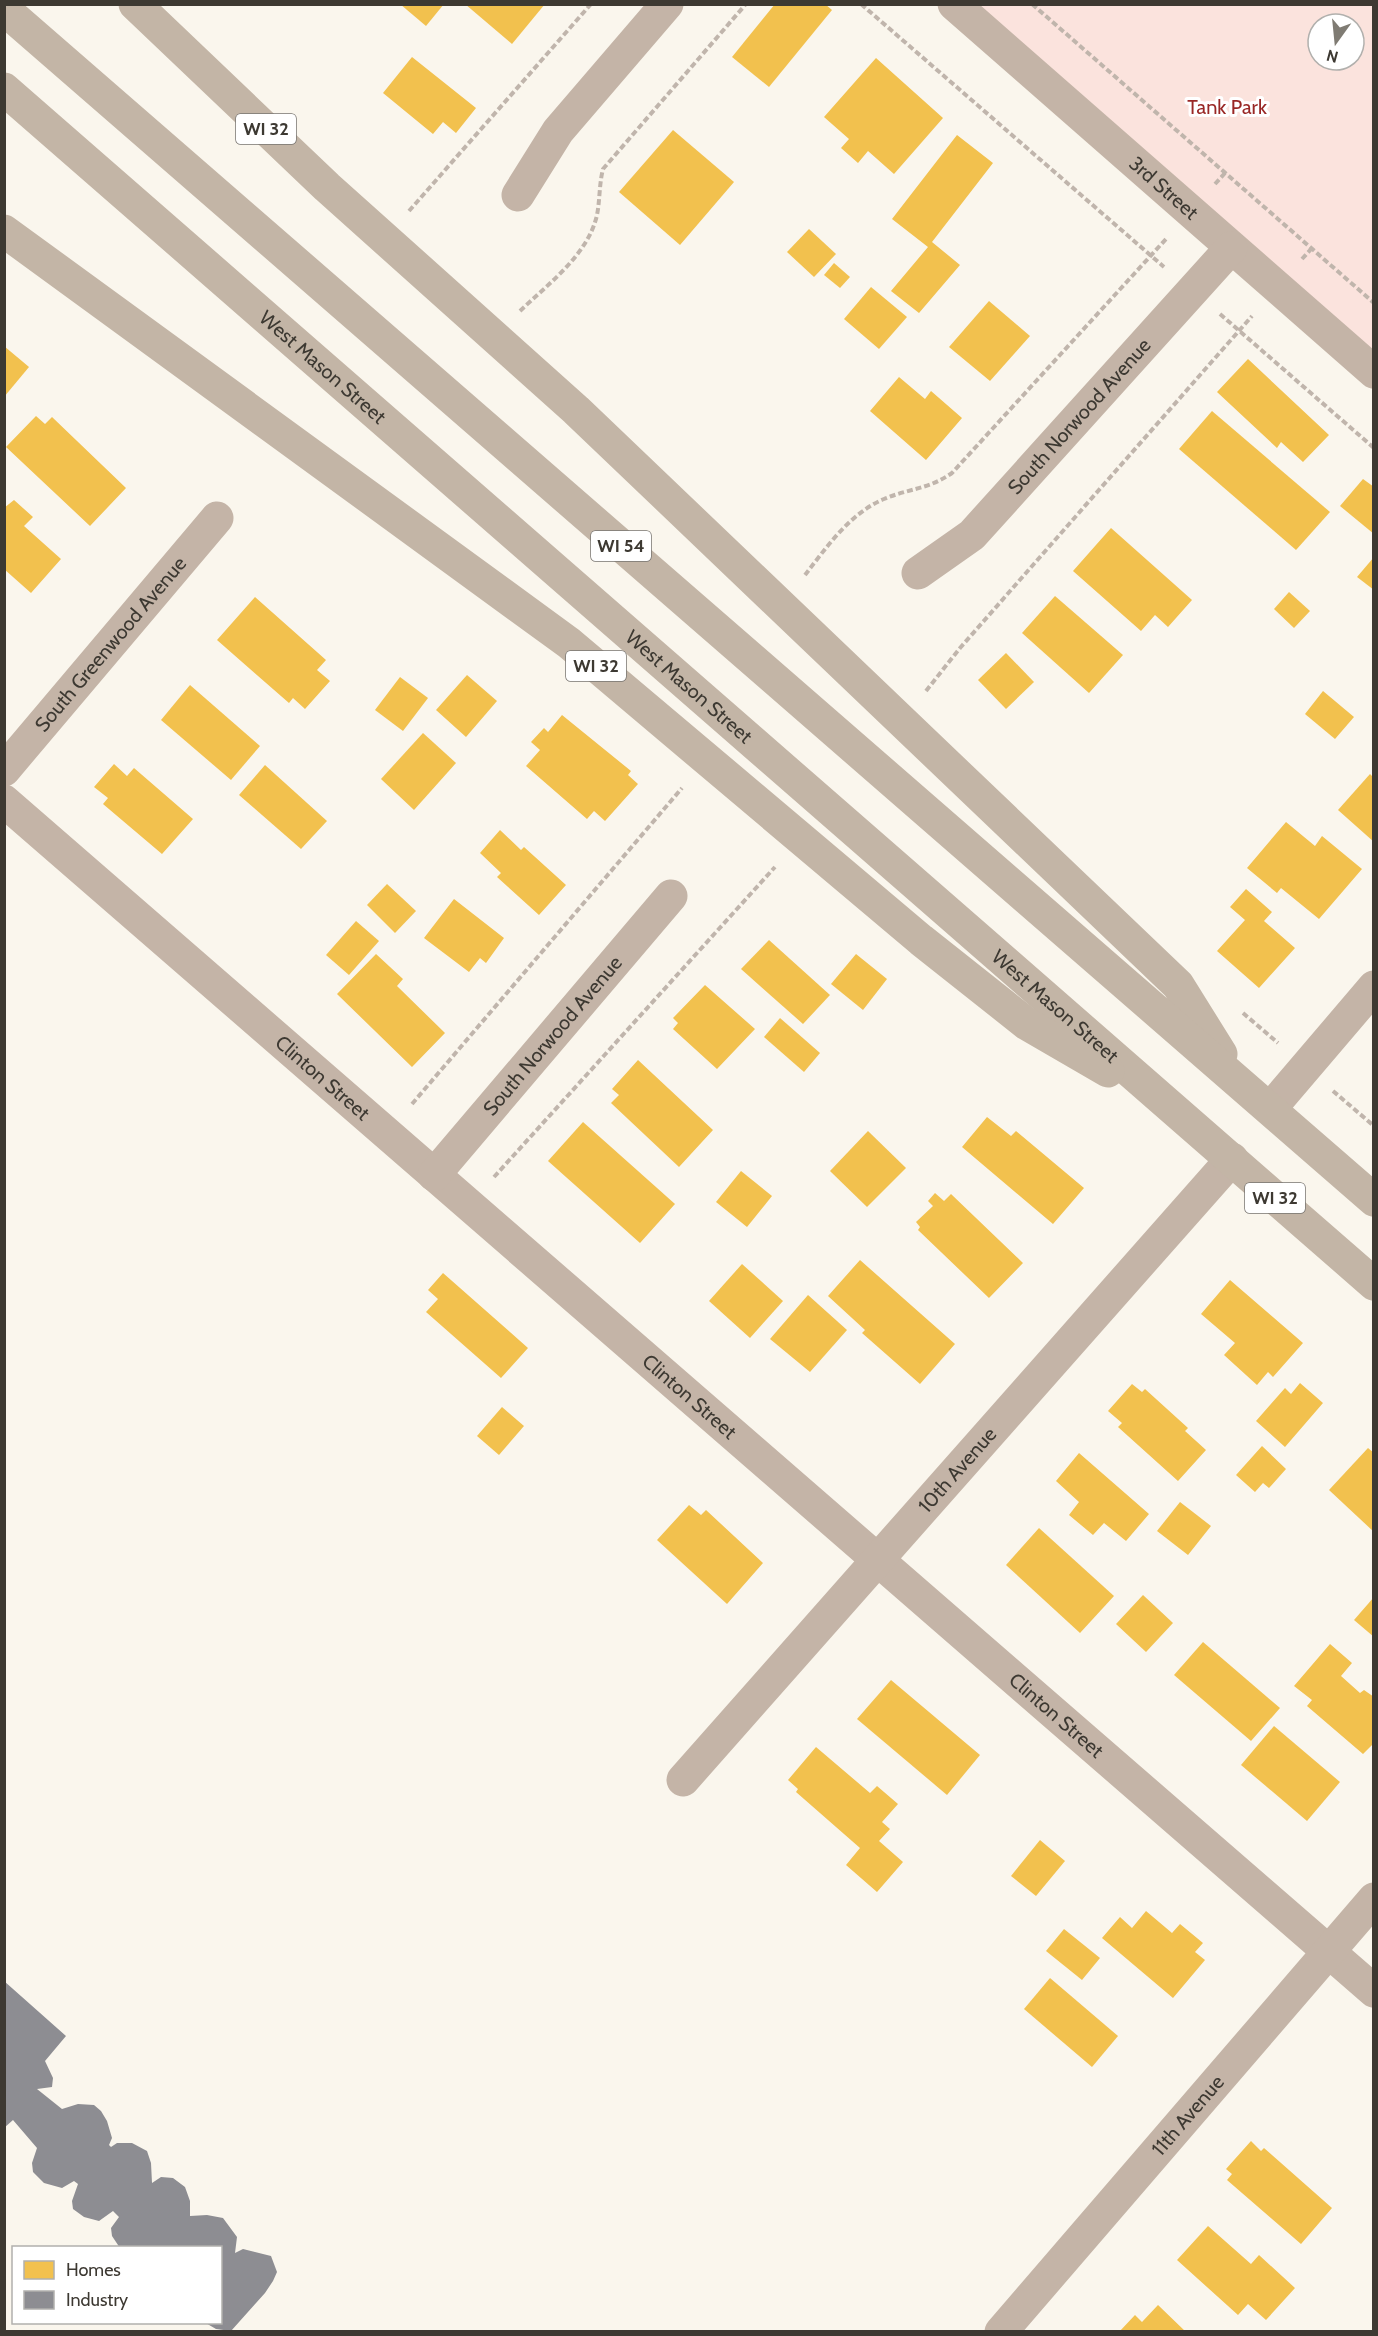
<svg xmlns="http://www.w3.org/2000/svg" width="1378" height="2336" font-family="Cabin,sans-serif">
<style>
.green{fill:#fbe3dd;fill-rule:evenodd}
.homes{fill:#f2c14e}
.industry{fill:#8d8d92}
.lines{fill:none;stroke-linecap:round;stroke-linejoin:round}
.path{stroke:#c0b5ac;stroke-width:4;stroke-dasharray:6 3;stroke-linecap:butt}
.street{stroke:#c4b4a7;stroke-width:33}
.primary{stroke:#c3b5a6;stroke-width:33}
.labels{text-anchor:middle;stroke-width:6;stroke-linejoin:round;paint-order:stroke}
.shield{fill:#fff;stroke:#777470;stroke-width:1.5}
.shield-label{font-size:18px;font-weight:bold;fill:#3d3932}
.park-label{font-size:20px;fill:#992725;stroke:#fff}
.street-label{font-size:20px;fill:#3d3932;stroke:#fff}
</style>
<rect width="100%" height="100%" fill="#faf6ed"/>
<path class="green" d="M 954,5 L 1373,5 L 1373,372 ZM 1318,24 L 1354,24 L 1354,60 L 1318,60 Z"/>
<g class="homes">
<polygon points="400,4 444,4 426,26"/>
<polygon points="465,4 545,4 512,44"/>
<polygon points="775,4 825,4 832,10 769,87 732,57"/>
<polygon points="412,57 476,108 456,133 443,122 433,134 383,93"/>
<polygon points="876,58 943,118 894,174 868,151 858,163 841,148 849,139 824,117"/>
<polygon points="673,130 734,182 680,245 619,192"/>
<polygon points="957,135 993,163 932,242 960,265 919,313 891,291 928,247 892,219"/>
<polygon points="809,229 836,254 814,277 787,252"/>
<polygon points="834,263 850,277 840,288 824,275"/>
<polygon points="871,287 907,317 879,349 844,319"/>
<polygon points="989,301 1030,336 990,381 949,347"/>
<polygon points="4,346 29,367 4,397"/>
<polygon points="1248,359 1329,435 1303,462 1281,442 1277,448 1217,392"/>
<polygon points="899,377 925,399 931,391 962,418 926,460 870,411"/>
<polygon points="1212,411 1330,512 1296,550 1179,449"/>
<polygon points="36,416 45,424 52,417 126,488 90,526 6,447"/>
<polygon points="1363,479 1374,487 1374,534 1340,506"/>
<polygon points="14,500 33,517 24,526 61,559 31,593 4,569 4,508"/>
<polygon points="1111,528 1192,600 1168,627 1155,615 1141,631 1073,571"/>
<polygon points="1374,557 1374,590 1357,577"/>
<polygon points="1289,592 1310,611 1294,628 1274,609"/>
<polygon points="1055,596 1123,655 1089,693 1022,633"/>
<polygon points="255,597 326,660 317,670 330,681 305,709 293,698 289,703 217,640"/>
<polygon points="1006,653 1034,682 1006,709 978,680"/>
<polygon points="467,675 497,701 466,737 436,710"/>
<polygon points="400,677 428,698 403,731 375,710"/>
<polygon points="190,685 260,746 231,780 161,720"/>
<polygon points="1323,691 1354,717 1335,739 1305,714"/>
<polygon points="562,715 631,771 628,775 638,784 605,821 594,811 587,819 526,766 540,750 531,742 544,728 548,732"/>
<polygon points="423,733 456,763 414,810 381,779"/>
<polygon points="114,764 127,776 134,768 193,819 162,854 103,804 108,798 94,787"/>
<polygon points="265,765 327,821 301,849 239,795"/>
<polygon points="1370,774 1374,778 1374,842 1338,810"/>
<polygon points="1286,822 1315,846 1322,836 1362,869 1319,919 1281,888 1277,893 1247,868"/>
<polygon points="500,830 521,850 524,847 566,885 539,915 497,877 501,873 480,853"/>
<polygon points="387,884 416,911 395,933 367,905"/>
<polygon points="1246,889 1272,912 1264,921 1295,948 1259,988 1217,951 1245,920 1230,907"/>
<polygon points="454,899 504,938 486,963 480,958 469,972 424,938"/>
<polygon points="356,921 379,941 349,975 326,955"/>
<polygon points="769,940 830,995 803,1024 741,969"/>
<polygon points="376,954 403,979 397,986 445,1033 412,1067 337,994"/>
<polygon points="856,954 887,979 863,1010 831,984"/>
<polygon points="705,985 755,1029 717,1069 673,1029 678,1023 673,1018"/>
<polygon points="780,1018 820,1053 804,1072 764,1037"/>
<polygon points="638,1060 713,1130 679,1167 611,1103 619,1095 612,1089"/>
<polygon points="987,1117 1011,1136 1016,1131 1084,1188 1053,1224 962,1147"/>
<polygon points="583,1122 675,1204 640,1243 548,1161"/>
<polygon points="868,1131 906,1168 867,1207 830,1171"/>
<polygon points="741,1171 772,1196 747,1227 716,1202"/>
<polygon points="935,1193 944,1201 951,1194 1023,1263 989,1298 918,1230 920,1227 916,1222 933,1206 928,1201"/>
<polygon points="860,1260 955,1344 920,1384 862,1333 865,1330 828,1296"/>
<polygon points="742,1264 783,1301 750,1338 709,1301"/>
<polygon points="443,1273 528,1348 501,1378 426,1312 438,1299 428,1290"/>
<polygon points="1230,1280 1303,1343 1273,1377 1268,1372 1257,1385 1224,1355 1235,1343 1201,1314"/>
<polygon points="808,1295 847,1330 810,1372 770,1339"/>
<polygon points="1300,1383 1323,1403 1285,1447 1256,1421 1285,1388 1291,1394"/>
<polygon points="1132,1384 1142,1392 1145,1389 1188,1428 1185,1431 1206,1450 1178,1481 1118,1427 1122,1423 1108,1411"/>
<polygon points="502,1407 524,1426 499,1455 477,1436"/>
<polygon points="1262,1446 1286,1469 1269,1488 1263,1483 1255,1492 1236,1475"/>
<polygon points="1368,1448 1374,1453 1374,1532 1329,1490"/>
<polygon points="1079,1453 1149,1514 1126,1541 1104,1523 1093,1535 1069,1515 1079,1502 1056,1481"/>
<polygon points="1180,1502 1211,1526 1188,1555 1157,1531"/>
<polygon points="689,1505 701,1515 706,1510 763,1563 727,1604 657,1540"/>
<polygon points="1039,1528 1114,1596 1080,1633 1006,1565"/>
<polygon points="1143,1595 1173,1623 1146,1652 1116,1624"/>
<polygon points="1374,1597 1374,1637 1354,1620"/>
<polygon points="1203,1642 1280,1708 1251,1741 1174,1675"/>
<polygon points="1330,1644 1352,1663 1341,1676 1360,1693 1364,1690 1374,1697 1374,1743 1363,1754 1307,1706 1312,1700 1294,1686"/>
<polygon points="891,1680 980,1755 947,1795 857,1719"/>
<polygon points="1274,1726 1340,1782 1307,1821 1241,1765"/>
<polygon points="816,1747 870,1793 877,1786 898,1804 882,1822 890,1829 879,1841 903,1862 877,1892 846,1865 860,1848 796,1792 798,1789 788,1780"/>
<polygon points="1040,1840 1065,1861 1036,1896 1011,1876"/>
<polygon points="1146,1911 1172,1933 1180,1924 1203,1943 1195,1952 1205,1960 1173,1998 1102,1938 1120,1917 1132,1928"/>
<polygon points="1064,1929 1100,1958 1082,1980 1046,1951"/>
<polygon points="1050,1978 1118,2036 1092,2067 1024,2009"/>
<polygon points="1251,2141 1261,2151 1264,2148 1332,2208 1301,2244 1227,2180 1232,2174 1226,2169"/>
<polygon points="1208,2226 1251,2264 1259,2255 1295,2288 1266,2320 1248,2304 1238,2315 1177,2260"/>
<polygon points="1158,2305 1186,2332 1119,2332 1135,2315 1142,2322"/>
</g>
<polygon class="industry" points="4,1981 66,2036 45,2061 53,2078 52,2087 37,2089 62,2109 78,2104 94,2105 101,2111 107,2121 112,2138 109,2145 111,2147 117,2143 132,2143 147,2151 151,2163 152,2183 161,2177 173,2178 185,2187 190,2201 190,2216 207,2215 223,2218 237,2237 235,2253 243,2249 271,2256 277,2272 273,2281 265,2293 231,2331 216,2329 204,2322 220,2322 220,2248 120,2248 112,2236 111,2228 119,2217 113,2211 99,2221 84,2217 73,2209 72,2201 78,2184 74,2181 62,2188 44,2183 33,2172 32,2163 37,2148 13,2120 4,2128"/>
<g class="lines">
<g class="path">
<polyline points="861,4 1164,267"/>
<polyline points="1032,4 1374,303"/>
<polyline points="1215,184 1225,173"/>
<polyline points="409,211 591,4"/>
<polyline points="1302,259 1312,248"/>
<path d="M 520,311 C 548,284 588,255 597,215 C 600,200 599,185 603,169 L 746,4"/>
<polyline points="1220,314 1374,448"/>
<path d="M 805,575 C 826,548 850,513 884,499 C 910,488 927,490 952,473 L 1166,239"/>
<polyline points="926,691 960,648 1252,316"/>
<polyline points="1243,1013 1278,1043"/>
<polyline points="1333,1091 1374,1126"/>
<polyline points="412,1104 682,788"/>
<polyline points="494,1177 775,867"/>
</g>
<g class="street">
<path id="s1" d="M 954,4 L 1374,372"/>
<polyline points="518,195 558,131 667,4"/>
<path id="s2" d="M 918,573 L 972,535 L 1231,248"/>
<path id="s3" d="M 4,770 L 217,518"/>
<path id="s4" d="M 4,801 L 1374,1991"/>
<polyline points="1270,1109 1374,987"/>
<path id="s5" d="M 434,1175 L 671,896"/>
<path id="s6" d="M 683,1780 L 1232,1159"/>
<path id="s7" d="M 1001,2332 L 1374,1899"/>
</g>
<g class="primary">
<polyline points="135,4 327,187 576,410 1178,985 1221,1054"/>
<polyline points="4,9 1374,1200"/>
<path id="s8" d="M 4,89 L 1374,1284"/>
<polyline points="4,231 569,643 921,940 1027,1024 1108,1071"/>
</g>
</g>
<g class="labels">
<g class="shield">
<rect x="236" y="114" width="60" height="30" rx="4.5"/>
<rect x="591" y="531" width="60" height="30" rx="4.5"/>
<rect x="566" y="651" width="60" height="30" rx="4.5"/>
<rect x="1245" y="1183" width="60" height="30" rx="4.5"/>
</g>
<g class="shield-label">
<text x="266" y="135">WI 32</text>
<text x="621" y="552">WI 54</text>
<text x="596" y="672">WI 32</text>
<text x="1275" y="1204">WI 32</text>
</g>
<g class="park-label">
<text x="1227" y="114">Tank Park</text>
</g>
<g class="street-label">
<text dy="7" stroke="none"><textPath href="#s1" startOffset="279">3rd Street</textPath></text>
<text dy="7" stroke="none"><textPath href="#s8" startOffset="423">West Mason Street</textPath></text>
<text dy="7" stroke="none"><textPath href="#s2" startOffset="226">South Norwood Avenue</textPath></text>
<text dy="7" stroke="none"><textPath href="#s3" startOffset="165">South Greenwood Avenue</textPath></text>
<text dy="7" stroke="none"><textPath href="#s8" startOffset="909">West Mason Street</textPath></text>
<text dy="7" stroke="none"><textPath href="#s8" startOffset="1395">West Mason Street</textPath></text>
<text dy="7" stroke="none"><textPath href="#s5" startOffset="183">South Norwood Avenue</textPath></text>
<text dy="7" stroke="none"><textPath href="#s4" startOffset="422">Clinton Street</textPath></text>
<text dy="7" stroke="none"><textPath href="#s4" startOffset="908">Clinton Street</textPath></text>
<text dy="7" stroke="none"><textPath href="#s6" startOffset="414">10th Avenue</textPath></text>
<text dy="7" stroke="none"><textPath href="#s4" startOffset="1394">Clinton Street</textPath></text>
<text dy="7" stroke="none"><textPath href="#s7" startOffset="286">11th Avenue</textPath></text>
</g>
</g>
<rect width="1378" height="2336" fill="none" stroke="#3d3932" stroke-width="12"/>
<rect x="12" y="2246" width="210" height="78" fill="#ffffff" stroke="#b1b0ad" stroke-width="1.5"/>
<rect x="24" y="2261" width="30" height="18" fill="#f2c14e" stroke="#b1b0ad" stroke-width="1.5"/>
<text x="66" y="2276" font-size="18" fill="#3d3932">Homes</text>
<rect x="24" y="2291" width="30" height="18" fill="#8d8d92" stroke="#b1b0ad" stroke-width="1.5"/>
<text x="66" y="2306" font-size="18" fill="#3d3932">Industry</text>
<g transform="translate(1336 42) rotate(195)"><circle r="28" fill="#ffffff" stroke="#b1b0ad" stroke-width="1.5"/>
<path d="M0-4.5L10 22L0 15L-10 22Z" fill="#7f7b73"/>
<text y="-9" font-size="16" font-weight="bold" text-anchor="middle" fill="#3d3932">N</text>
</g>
</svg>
